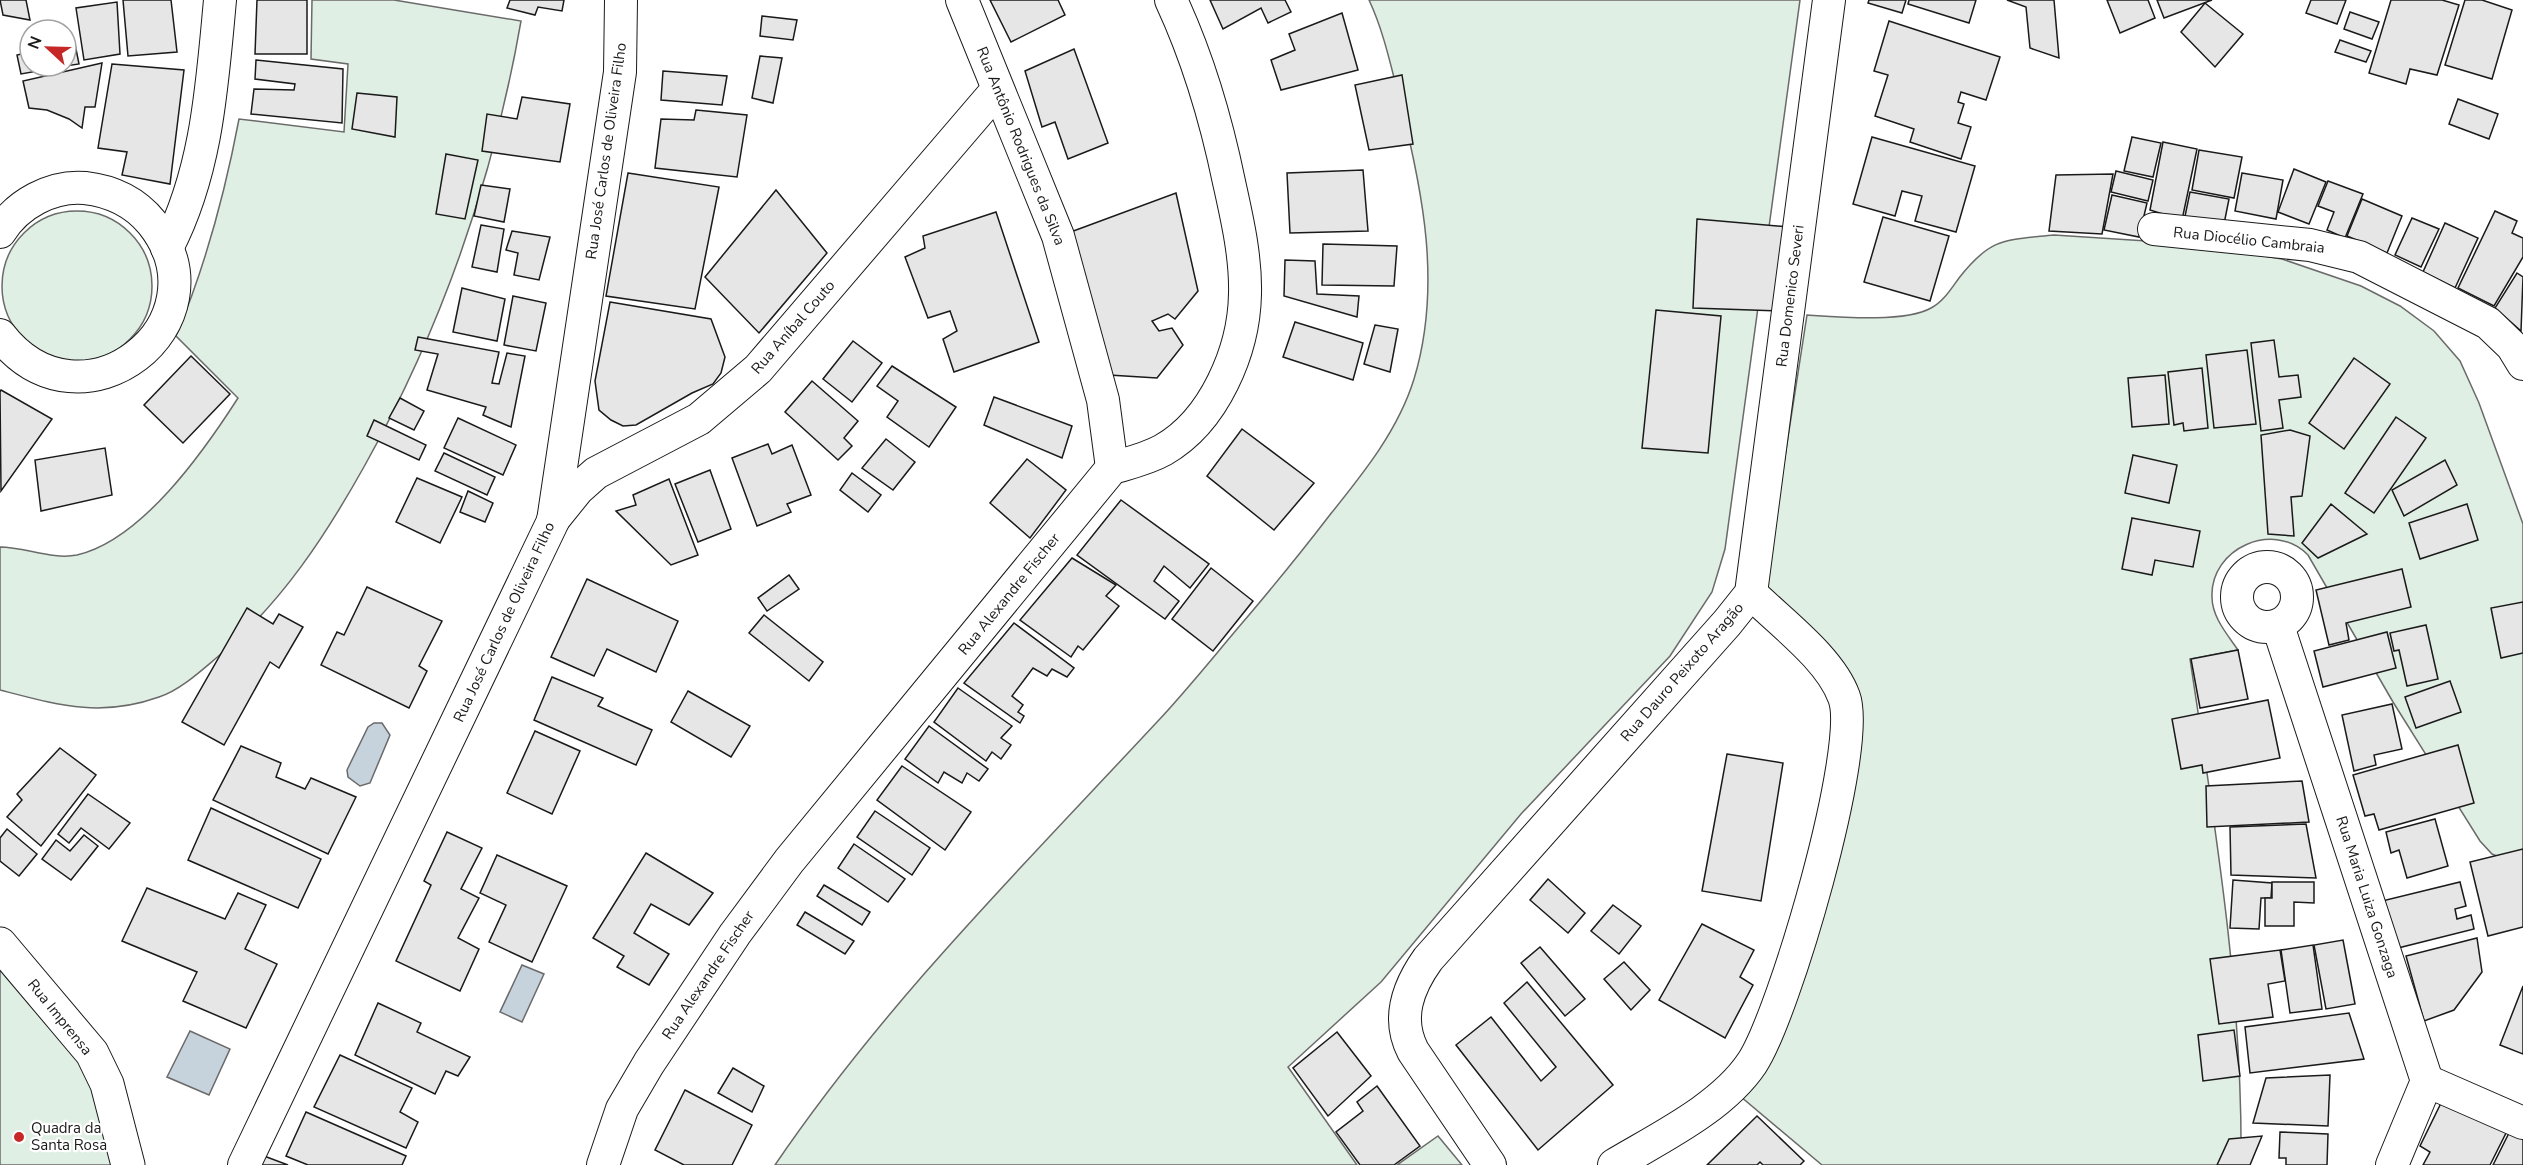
<svg xmlns="http://www.w3.org/2000/svg" width="2523" height="1165" font-family="'Nunito Sans',sans-serif">
<style>
.green{fill:#e0efe3;stroke:#6a6a6a;stroke-width:1.5}
.water{fill:#c6d2dc;stroke:#6a6a6a;stroke-width:1.5}
.building{fill:#e6e6e6;stroke:#1a1a1a;stroke-width:1.5}
.lines{fill:none;stroke-linecap:round;stroke-linejoin:round}
.street-casing{stroke:#1a1a1a;stroke-width:34}
.secondary-casing{stroke:#1a1a1a;stroke-width:35}
.street{stroke:#fff;stroke-width:32}
.secondary{stroke:#fff;stroke-width:33}
.poi-dot{fill:#c62828;stroke:#fff;stroke-width:2}
.labels{text-anchor:middle;stroke-width:4.5;stroke-linejoin:round;paint-order:stroke}
.street-label{font-size:15px;fill:#1a1a1a;stroke:#fff}
.poi-label{font-size:15px;fill:#1a1a1a;stroke:#fff;text-anchor:start}
</style>
<rect width="100%" height="100%" fill="#fff"/>
<g class="green">
<path d="M 312,0 L 394,0 L 521,21 C 494,176 442,327 365,465 C 326,535 283,601 221,654 C 203,669 181,690 159,697 C 100,718 58,705 0,690 L 0,547 C 25,547 52,560 77,555 C 142,540 204,451 238,398 L 176,336 C 205,267 225,193 239,119 L 344,132 L 348,64 L 311,59 Z"/>
<path d="M 1369,0 L 1800,0 L 1725,549 L 1712,592 L 1670,656 L 1521,814 L 1381,982 L 1288,1067 L 1357,1165 L 775,1165 C 885,1003 1024,865 1157,722 C 1189,688 1218,651 1249,615 C 1276,583 1303,550 1329,516 C 1362,475 1398,431 1414,379 C 1442,287 1423,192 1400,101 C 1391,67 1384,32 1369,0 Z"/>
<circle cx="77" cy="286" r="75"/>
<path d="M 2054,235 L 2193,244 L 2282,259 L 2361,286 L 2400,306 L 2434,331 L 2460,361 L 2479,403 L 2523,524 L 2523,867 L 2492,854 L 2480,841 L 2393,702 L 2308,555 C 2274,520 2210,548 2212,597 C 2212,617 2227,634 2238,650 L 2190,659 C 2215,826 2243,995 2241,1165 L 1822,1165 L 1740,1096 L 1856,727 L 1764,592 L 1807,315 C 1837,317 1905,323 1931,308 C 1943,302 1951,289 1959,278 C 1991,237 2005,240 2054,235 Z"/>
<polygon points="0,953 93,1077 121,1165 0,1165"/>
<polygon points="1438,1136 1462,1165 1397,1165"/>
</g>
<g class="water">
<polygon points="374,723 382,723 390,735 370,783 360,786 348,777 347,770 368,727"/>
<polygon points="522,965 544,974 522,1022 500,1012"/>
<polygon points="190,1031 230,1049 209,1095 167,1077"/>
</g>
<g class="building">
<polygon points="0,0 26,0 30,20 3,15"/>
<polygon points="123,0 171,0 177,52 128,56"/>
<polygon points="257,0 307,0 307,54 255,54"/>
<polygon points="510,0 564,0 562,11 538,7 535,15 507,8"/>
<polygon points="990,0 1058,0 1065,15 1011,42"/>
<polygon points="1210,0 1285,0 1291,12 1268,23 1261,8 1223,29"/>
<polygon points="1869,0 1906,0 1902,13 1868,3"/>
<polygon points="1909,0 1976,0 1969,23 1908,4"/>
<polygon points="2007,0 2054,0 2059,58 2030,48 2026,7"/>
<polygon points="2107,0 2148,0 2155,18 2120,33"/>
<polygon points="2157,0 2212,0 2164,18"/>
<polygon points="2311,0 2346,0 2337,24 2306,13"/>
<polygon points="2391,0 2442,0 2459,5 2437,75 2410,69 2406,84 2369,73"/>
<polygon points="2465,0 2482,0 2512,10 2492,79 2445,65"/>
<polygon points="117,2 120,54 84,60 76,8"/>
<polygon points="2205,3 2243,34 2215,67 2181,32"/>
<polygon points="2350,12 2379,22 2372,39 2344,29"/>
<polygon points="1342,13 1358,70 1281,90 1271,60 1295,50 1289,34"/>
<polygon points="762,16 797,20 793,40 760,36"/>
<polygon points="1889,21 2000,57 1986,100 1961,92 1958,102 1964,104 1958,123 1971,127 1961,159 1910,142 1914,129 1875,116 1888,75 1874,71"/>
<polygon points="2340,40 2371,51 2366,62 2335,52"/>
<polygon points="75,44 79,64 66,66 66,46"/>
<polygon points="1074,49 1108,143 1068,159 1055,122 1042,127 1025,71"/>
<polygon points="30,52 30,66 66,66 21,74 17,55"/>
<polygon points="760,56 782,58 773,103 752,98"/>
<polygon points="256,60 343,69 342,123 251,114 254,89 294,90 295,84 255,79"/>
<polygon points="102,63 95,107 85,107 82,128 69,119 47,110 29,108 23,81"/>
<polygon points="112,64 184,70 170,184 122,175 127,152 98,148"/>
<polygon points="663,71 727,76 722,105 661,100"/>
<polygon points="1402,75 1413,144 1369,150 1355,85"/>
<polygon points="357,93 397,97 395,137 352,129"/>
<polygon points="522,97 570,104 560,162 482,151 487,114 517,119"/>
<polygon points="2458,99 2498,114 2489,139 2449,124"/>
<polygon points="696,110 747,115 737,177 655,168 661,119 694,120"/>
<polygon points="1872,137 1975,166 1956,232 1915,221 1922,196 1902,191 1895,216 1853,204"/>
<polygon points="2132,137 2161,143 2153,177 2124,171"/>
<polygon points="2163,142 2197,149 2182,220 2150,210"/>
<polygon points="2199,150 2242,157 2234,198 2192,190"/>
<polygon points="446,154 478,160 465,219 436,214"/>
<polygon points="2294,169 2326,182 2309,224 2278,212"/>
<polygon points="1363,170 1368,231 1290,233 1287,173"/>
<polygon points="2116,171 2153,180 2148,201 2111,192"/>
<polygon points="628,173 719,187 695,309 606,296"/>
<polygon points="2242,173 2283,180 2276,219 2235,211"/>
<polygon points="2113,174 2102,234 2049,231 2056,175"/>
<polygon points="2328,181 2363,194 2345,238 2327,230 2334,212 2318,206"/>
<polygon points="481,185 510,189 504,222 474,216"/>
<polygon points="776,190 827,253 759,333 705,277"/>
<polygon points="2190,192 2229,199 2223,229 2184,221"/>
<polygon points="1176,193 1198,291 1175,319 1168,314 1152,321 1159,331 1172,328 1183,345 1157,378 1109,375 1068,233"/>
<polygon points="2112,195 2147,203 2139,237 2104,230"/>
<polygon points="2362,199 2402,216 2387,253 2347,236"/>
<polygon points="2495,211 2517,221 2512,233 2523,238 2523,257 2494,306 2458,288"/>
<polygon points="996,212 1039,342 954,372 943,339 957,331 950,311 928,318 905,257 925,248 923,236"/>
<polygon points="1883,217 1949,236 1930,301 1864,282"/>
<polygon points="2412,218 2439,229 2421,267 2395,255"/>
<polygon points="1697,219 1789,227 1780,311 1693,308"/>
<polygon points="2445,223 2478,238 2455,288 2423,272"/>
<polygon points="481,225 504,229 497,272 472,267"/>
<polygon points="512,231 550,237 539,280 514,275 518,253 506,250"/>
<polygon points="1323,244 1397,246 1394,286 1322,285"/>
<polygon points="1285,260 1315,261 1317,294 1359,296 1357,317 1284,296"/>
<polygon points="2517,273 2523,277 2521,331 2495,308"/>
<polygon points="462,288 505,299 497,341 453,332"/>
<polygon points="513,296 546,303 536,351 504,345"/>
<polygon points="610,302 711,319 725,357 721,373 713,384 692,393 636,425 623,426 611,420 599,410 595,381"/>
<polygon points="1656,310 1721,316 1708,453 1642,448"/>
<polygon points="1295,322 1363,343 1353,380 1283,357"/>
<polygon points="1375,325 1398,329 1390,372 1364,364"/>
<polygon points="418,337 499,352 492,383 499,384 507,353 525,356 511,427 483,415 486,407 427,390 438,354 415,350"/>
<polygon points="2274,340 2279,377 2298,375 2301,397 2279,400 2283,428 2261,431 2251,343"/>
<polygon points="853,341 882,363 852,402 823,379"/>
<polygon points="2247,350 2256,424 2214,428 2206,355"/>
<polygon points="191,356 230,394 183,443 144,405"/>
<polygon points="2354,358 2390,384 2344,449 2309,423"/>
<polygon points="892,366 956,407 929,447 887,417 898,401 877,386"/>
<polygon points="2202,368 2208,428 2184,431 2183,423 2174,425 2168,372"/>
<polygon points="2165,375 2169,424 2132,427 2128,378"/>
<polygon points="812,381 858,421 844,438 852,446 838,460 785,412"/>
<polygon points="1,390 52,419 1,491 0,392"/>
<polygon points="994,397 1072,426 1062,458 984,425"/>
<polygon points="400,398 424,411 414,430 389,418"/>
<polygon points="2396,417 2426,438 2374,513 2345,493"/>
<polygon points="458,418 516,445 503,475 444,448"/>
<polygon points="374,420 426,445 419,460 367,436"/>
<polygon points="1242,429 1314,483 1274,530 1207,476"/>
<polygon points="2290,430 2310,436 2302,496 2291,497 2294,536 2268,534 2261,435"/>
<polygon points="886,439 915,462 893,490 862,468"/>
<polygon points="768,444 772,454 792,445 811,495 787,504 791,512 757,526 732,458"/>
<polygon points="105,448 112,495 41,511 35,460"/>
<polygon points="444,453 495,477 487,495 435,471"/>
<polygon points="2133,455 2177,465 2169,503 2125,493"/>
<polygon points="1027,459 1066,490 1030,538 990,503"/>
<polygon points="2445,460 2457,485 2404,516 2392,490"/>
<polygon points="710,470 731,529 698,542 675,484"/>
<polygon points="852,473 881,495 868,512 840,490"/>
<polygon points="417,478 462,497 440,543 396,522"/>
<polygon points="669,479 698,555 671,565 616,511 636,505 633,495"/>
<polygon points="468,491 493,503 485,522 460,512"/>
<polygon points="1121,500 1209,564 1190,588 1164,566 1154,581 1179,601 1165,619 1077,555"/>
<polygon points="2331,504 2367,534 2318,558 2302,543"/>
<polygon points="2467,504 2478,540 2420,559 2409,523"/>
<polygon points="2132,518 2200,531 2193,567 2155,560 2152,575 2122,569"/>
<polygon points="1072,558 1116,585 1106,596 1119,606 1083,650 1078,646 1071,657 1020,620"/>
<polygon points="1211,568 1253,601 1213,651 1172,619"/>
<polygon points="2402,569 2411,607 2346,623 2349,640 2329,645 2316,590"/>
<polygon points="789,575 799,589 767,611 758,598"/>
<polygon points="587,579 678,621 656,672 607,649 594,676 551,657"/>
<polygon points="367,587 442,621 419,666 427,671 409,708 321,665 337,632 344,635"/>
<polygon points="2523,602 2523,653 2501,658 2491,608"/>
<polygon points="247,608 273,624 279,614 303,627 279,668 270,662 224,745 182,722"/>
<polygon points="764,615 823,662 809,681 749,633"/>
<polygon points="1014,623 1074,668 1067,677 1052,669 1047,676 1033,668 1012,696 1023,705 1018,712 1024,716 1020,723 964,683"/>
<polygon points="2426,625 2438,679 2407,686 2399,650 2394,651 2390,633"/>
<polygon points="2387,632 2396,668 2323,687 2314,651"/>
<polygon points="2238,650 2248,699 2200,708 2191,659"/>
<polygon points="552,677 603,698 598,706 652,730 636,765 534,720"/>
<polygon points="2450,681 2461,712 2416,728 2405,697"/>
<polygon points="958,688 1012,726 1001,738 1011,745 1001,759 992,752 986,761 934,722"/>
<polygon points="688,691 750,726 731,757 671,722"/>
<polygon points="2268,700 2280,758 2203,773 2202,765 2181,769 2172,719"/>
<polygon points="2392,704 2402,749 2374,755 2376,765 2354,771 2342,715"/>
<polygon points="929,726 988,769 979,781 967,773 962,783 944,772 938,783 905,759"/>
<polygon points="535,731 580,751 552,814 507,793"/>
<polygon points="2458,745 2474,803 2379,830 2374,814 2365,816 2353,775"/>
<polygon points="241,746 281,763 276,777 305,789 311,778 356,797 328,854 213,800"/>
<polygon points="60,748 96,775 41,846 7,817 22,800 17,794"/>
<polygon points="1727,754 1783,763 1761,901 1702,891"/>
<polygon points="902,766 971,812 945,850 877,800"/>
<polygon points="2302,781 2309,822 2207,827 2206,786"/>
<polygon points="88,794 130,823 109,849 81,828 69,843 58,834"/>
<polygon points="211,808 321,859 298,908 188,860"/>
<polygon points="875,811 930,848 912,875 857,837"/>
<polygon points="2435,819 2448,866 2407,878 2399,850 2391,853 2386,832"/>
<polygon points="2306,824 2316,878 2231,875 2230,827"/>
<polygon points="7,829 37,854 19,876 0,861 0,838"/>
<polygon points="447,832 482,848 461,889 479,898 458,938 479,949 460,991 396,961 431,885 424,881"/>
<polygon points="84,835 98,846 71,880 42,859 56,840 70,851"/>
<polygon points="854,844 905,879 888,902 838,868"/>
<polygon points="2523,849 2523,927 2488,936 2470,862"/>
<polygon points="646,853 713,893 689,925 651,904 634,933 669,954 649,985 617,967 624,956 593,938"/>
<polygon points="497,855 567,886 532,962 489,942 506,905 480,893"/>
<polygon points="1548,879 1585,913 1568,933 1530,900"/>
<polygon points="2233,880 2272,883 2271,898 2261,898 2259,929 2230,928"/>
<polygon points="2272,882 2314,882 2314,903 2294,902 2294,926 2265,926 2265,898 2272,898"/>
<polygon points="2460,882 2466,906 2455,909 2457,919 2471,915 2474,929 2394,949 2382,901"/>
<polygon points="824,885 870,912 862,925 817,896"/>
<polygon points="147,888 225,919 238,893 266,905 245,949 277,964 246,1028 183,1001 197,972 122,941"/>
<polygon points="1613,905 1641,926 1619,954 1591,931"/>
<polygon points="805,912 854,941 845,954 797,925"/>
<polygon points="1702,924 1754,950 1740,977 1753,985 1725,1038 1659,1000"/>
<polygon points="2477,938 2482,972 2454,1010 2424,1021 2406,956"/>
<polygon points="2343,940 2355,1004 2326,1009 2314,945"/>
<polygon points="2313,945 2322,1009 2290,1013 2281,950"/>
<polygon points="1540,947 1585,999 1565,1016 1521,963"/>
<polygon points="2280,950 2285,981 2268,984 2273,1017 2219,1024 2210,959"/>
<polygon points="1624,962 1650,990 1631,1010 1604,979"/>
<polygon points="1527,982 1613,1085 1538,1150 1456,1045 1491,1017 1541,1081 1556,1067 1504,1003"/>
<polygon points="2523,986 2523,1054 2500,1045"/>
<polygon points="378,1003 421,1023 417,1032 470,1057 458,1076 446,1071 435,1094 355,1055"/>
<polygon points="2349,1013 2364,1059 2250,1073 2245,1027"/>
<polygon points="2234,1030 2240,1076 2203,1081 2198,1035"/>
<polygon points="1337,1032 1371,1076 1328,1116 1293,1068"/>
<polygon points="340,1055 412,1088 400,1112 418,1122 406,1148 314,1107"/>
<polygon points="733,1068 764,1086 752,1112 718,1093"/>
<polygon points="2330,1075 2328,1126 2253,1123 2266,1078"/>
<polygon points="1377,1086 1420,1146 1394,1165 1360,1165 1336,1132 1363,1111 1357,1102"/>
<polygon points="685,1090 752,1125 732,1165 684,1165 655,1150"/>
<polygon points="2445,1095 2509,1127 2490,1165 2423,1165 2430,1152 2420,1146"/>
<polygon points="306,1112 406,1156 402,1165 308,1165 286,1156"/>
<polygon points="1757,1116 1804,1161 1800,1165 1763,1165 1760,1162 1757,1165 1707,1165"/>
<polygon points="2512,1127 2523,1133 2523,1165 2493,1165"/>
<polygon points="2280,1132 2328,1134 2327,1165 2286,1165 2286,1158 2279,1158"/>
<polygon points="2262,1136 2250,1165 2217,1165 2229,1139"/>
<polygon points="264,1156 288,1165 260,1165"/>
</g>
<g class="lines">
<g class="street-casing">
<g id="street">
<polyline points="962,0 1058,236 1103,400 1112,468"/>
<polyline points="2154,229 2310,245 2359,257 2488,323 2512,346 2523,364"/>
<path d="M 0,232 C 17,204 52,185 85,188 C 111,191 135,202 152,223 C 231,322 82,441 0,335"/>
<path d="M 167,248 C 207,171 212,86 220,0"/>
<polyline points="553,520 578,489 596,473 699,419 758,369 997,90"/>
<circle cx="2267" cy="597" r="30"/>
<polyline points="2278,626 2427,1081 2392,1165"/>
<polyline points="2427,1081 2523,1123"/>
<polyline points="244,1165 553,521 620,72 621,0"/>
<path d="M 603,1165 L 622,1109 L 649,1063 L 735,934 L 789,861 L 1112,468 C 1129,463 1147,459 1163,450 C 1214,421 1244,351 1245,294 C 1246,257 1237,218 1229,182 C 1216,119 1198,58 1171,0"/>
<path d="M 1490,1165 L 1413,1051 C 1396,1018 1408,987 1428,959 L 1727,623 L 1751,593 L 1829,0"/>
<path d="M 1614,1165 C 1659,1138 1722,1108 1752,1063 C 1784,1015 1863,747 1844,697 C 1830,658 1780,622 1751,593"/>
</g>
</g>
<g class="secondary-casing">
<polyline id="secondary" points="0,944 92,1053 107,1084 128,1165"/>
</g>
<use href="#street" class="street"/>
<use href="#secondary" class="secondary"/>
</g>
<circle class="poi-dot" cx="19" cy="1137" r="6"/>
<g class="labels">
<g class="street-label">
<text transform="translate(1021 146) rotate(68)" y="5">Rua Antônio Rodrigues da Silva</text>
<text transform="translate(606 151) rotate(-82)" y="5">Rua José Carlos de Oliveira Filho</text>
<text transform="translate(2249 240) rotate(6)" y="5">Rua Diocélio Cambraia</text>
<text transform="translate(1790 296) rotate(-83)" y="5">Rua Domenico Severi</text>
<text transform="translate(793 327) rotate(-49)" y="5">Rua Aníbal Couto</text>
<text transform="translate(1009 594) rotate(-51)" y="5">Rua Alexandre Fischer</text>
<text transform="translate(504 622) rotate(-65)" y="5">Rua José Carlos de Oliveira Filho</text>
<text transform="translate(1682 672) rotate(-49)" y="5">Rua Dauro Peixoto Aragão</text>
<text transform="translate(2367 897) rotate(72)" y="5">Rua Maria Luiza Gonzaga</text>
<text transform="translate(708 975) rotate(-56)" y="5">Rua Alexandre Fischer</text>
<text transform="translate(60 1017) rotate(51)" y="5">Rua Imprensa</text>
</g>
<g class="poi-label">
<text x="31" y="1133">Quadra da<tspan x="31" dy="17">Santa Rosa</tspan></text>
</g>
</g>
<g transform="translate(48 48) rotate(292)"><circle r="28" fill="#ffffff" stroke="#a3a3a3" stroke-width="1.5"/>
<path d="M0-4.5L10 22L0 15L-10 22Z" fill="#c62828"/>
<text y="-9" font-size="16" font-weight="bold" text-anchor="middle" fill="#1a1a1a">N</text>
</g>
</svg>
